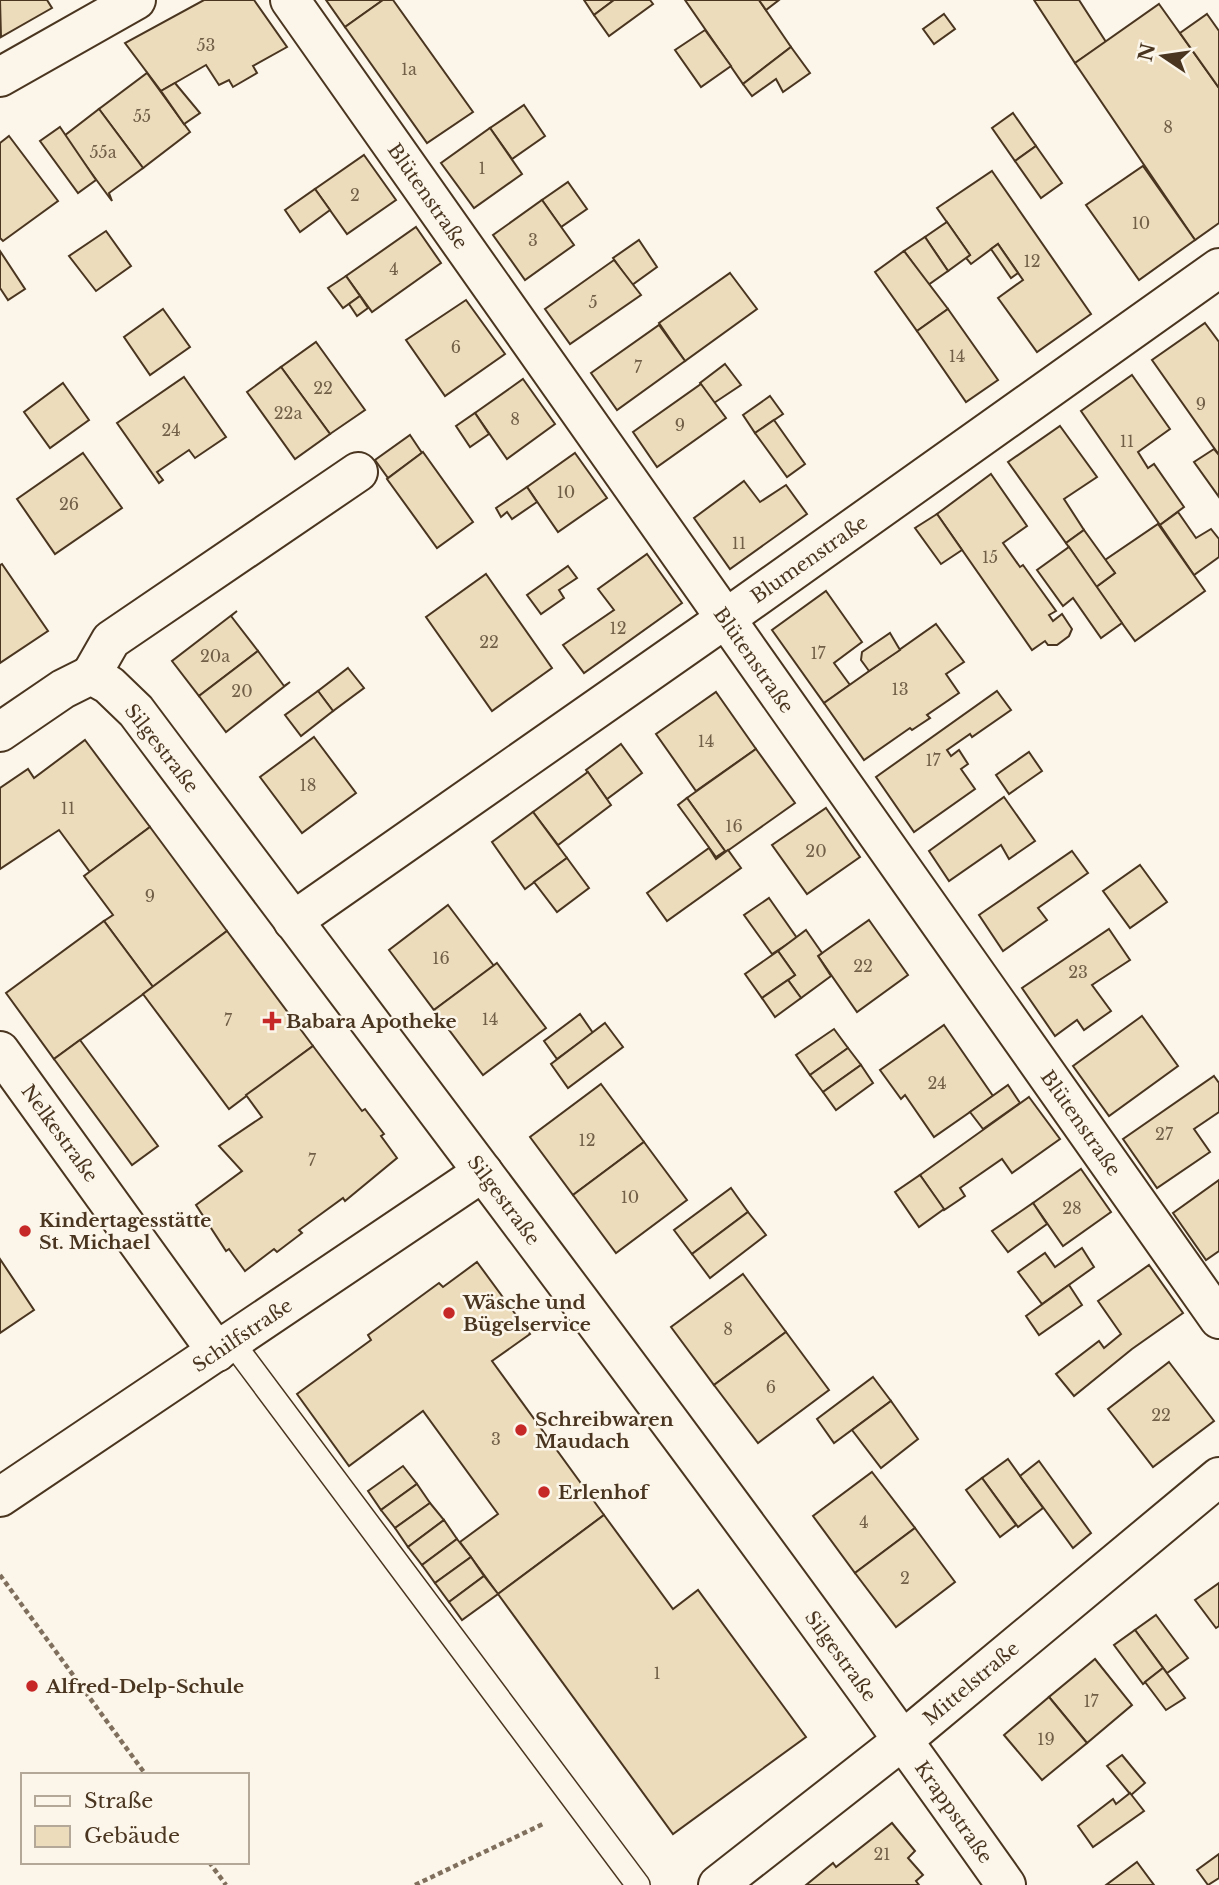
<svg xmlns="http://www.w3.org/2000/svg" width="1219" height="1885" font-family="'Libre Baskerville',serif">
<style>
.building{fill:#ecdcbc;stroke:#4a3520;stroke-width:2}
.lines{fill:none;stroke-linecap:round;stroke-linejoin:round}
.lane-casing{stroke:#4a3520;stroke-width:26}
.street-casing{stroke:#4a3520;stroke-width:42}
.path{stroke:#7f6f5c;stroke-width:4.5;stroke-dasharray:5 3.5;stroke-linecap:butt}
.lane{stroke:#fbf6e9;stroke-width:23}
.street{stroke:#fbf6e9;stroke-width:38}
.poi-dot{fill:#c62828;stroke:#fbf6e9;stroke-width:2.5}
.labels{text-anchor:middle;stroke-width:5;stroke-linejoin:round;paint-order:stroke}
.number-label{font-size:16px;fill:#725f47}
.street-label{font-size:19px;fill:#4a3520;stroke:#fbf6e9}
.poi-label{font-size:19px;font-weight:bold;fill:#4a3520;stroke:#fbf6e9;text-anchor:start}
</style>
<rect width="100%" height="100%" fill="#fbf6e9"/>
<g class="building">
<polygon points="0,0 47,0 52,8 1,37"/>
<polygon points="204,0 254,0 287,47 253,66 257,73 233,87 229,80 219,85 206,65 161,91 125,43"/>
<polygon points="326,0 383,0 345,27"/>
<polygon points="383,0 393,0 473,112 427,143 345,27"/>
<polygon points="584,0 614,0 594,15"/>
<polygon points="614,0 650,0 653,4 609,36 594,15"/>
<polygon points="685,0 759,0 791,47 743,84"/>
<polygon points="759,0 779,0 766,10"/>
<polygon points="1034,0 1079,0 1106,42 1075,63"/>
<polygon points="1159,4 1219,88 1219,223 1195,240 1075,63"/>
<polygon points="944,14 955,29 934,44 923,29"/>
<polygon points="1207,14 1219,31 1219,88 1180,33"/>
<polygon points="705,30 731,66 701,87 675,50"/>
<polygon points="791,47 810,73 783,92 776,79 752,96 743,84"/>
<polygon points="147,73 190,132 143,168 99,109"/>
<polygon points="175,83 200,113 184,124 161,91"/>
<polygon points="524,105 545,136 512,159 490,128"/>
<polygon points="99,109 143,168 109,193 112,201 64,136"/>
<polygon points="1013,113 1036,146 1015,161 992,128"/>
<polygon points="60,127 96,180 78,193 40,141"/>
<polygon points="490,128 522,174 474,208 441,163"/>
<polygon points="9,136 58,201 3,241 0,238 0,143"/>
<polygon points="1036,146 1062,183 1041,198 1015,161"/>
<polygon points="364,155 396,200 347,234 315,189"/>
<polygon points="1143,166 1195,240 1139,280 1086,205"/>
<polygon points="992,171 1091,314 1037,352 998,298 1023,280 998,244 971,264 966,258 970,255 937,208"/>
<polygon points="568,182 587,209 561,227 542,200"/>
<polygon points="315,189 330,210 300,232 285,210"/>
<polygon points="542,200 574,245 525,280 493,235"/>
<polygon points="947,222 970,255 948,271 925,237"/>
<polygon points="416,227 441,263 372,312 346,276"/>
<polygon points="106,231 131,266 96,291 69,256"/>
<polygon points="925,237 948,271 928,285 904,251"/>
<polygon points="639,240 657,267 632,285 613,258"/>
<polygon points="998,244 1018,273 1011,278 991,249"/>
<polygon points="0,251 25,289 8,300 0,288"/>
<polygon points="904,251 948,309 917,331 875,272"/>
<polygon points="614,260 641,295 570,344 545,309"/>
<polygon points="730,273 757,309 685,361 659,323"/>
<polygon points="346,276 360,296 343,308 328,288"/>
<polygon points="360,296 368,308 357,316 349,304"/>
<polygon points="466,300 505,354 445,396 406,340"/>
<polygon points="163,309 190,347 150,375 124,337"/>
<polygon points="948,309 998,380 966,402 917,331"/>
<polygon points="1205,323 1219,342 1219,455 1152,360"/>
<polygon points="659,325 685,361 617,410 591,373"/>
<polygon points="316,342 365,410 330,434 281,367"/>
<polygon points="725,364 741,385 714,403 700,383"/>
<polygon points="281,367 330,434 295,459 247,392"/>
<polygon points="1132,375 1170,429 1138,452 1148,468 1154,464 1184,507 1160,525 1081,411"/>
<polygon points="184,377 226,437 195,458 189,450 157,472 163,480 159,483 117,423"/>
<polygon points="523,379 555,424 507,459 475,413"/>
<polygon points="63,383 89,420 50,448 24,412"/>
<polygon points="701,384 726,418 657,467 633,432"/>
<polygon points="770,396 783,414 755,433 743,415"/>
<polygon points="475,413 489,434 470,447 456,426"/>
<polygon points="774,420 805,464 787,477 755,433"/>
<polygon points="1060,426 1097,477 1064,499 1084,530 1066,543 1008,462"/>
<polygon points="410,435 422,453 388,478 375,460"/>
<polygon points="1214,449 1219,455 1219,497 1194,462"/>
<polygon points="423,452 473,522 437,548 387,479"/>
<polygon points="83,453 122,508 55,554 17,499"/>
<polygon points="575,453 607,498 558,532 527,487"/>
<polygon points="991,474 1027,526 1003,543 1020,567 1023,565 1056,611 1049,615 1053,621 1062,614 1072,629 1069,636 1057,645 1048,645 1045,641 1032,650 937,514"/>
<polygon points="744,481 760,502 786,485 807,514 730,569 694,518"/>
<polygon points="527,487 537,502 512,519 507,512 501,517 496,508"/>
<polygon points="1178,512 1196,538 1211,529 1219,539 1219,557 1194,575 1160,525"/>
<polygon points="937,514 962,550 941,564 915,528"/>
<polygon points="1158,524 1205,591 1135,641 1096,587 1115,573 1105,560"/>
<polygon points="1084,530 1115,573 1096,587 1066,543"/>
<polygon points="1069,547 1122,623 1101,638 1073,598 1063,606 1037,570"/>
<polygon points="647,554 682,603 584,673 563,645 614,610 598,589"/>
<polygon points="2,564 48,631 0,663 0,565"/>
<polygon points="568,566 577,578 559,590 564,598 541,614 527,595"/>
<polygon points="486,574 552,668 492,711 426,617"/>
<polygon points="826,591 862,642 834,663 850,685 824,703 772,630"/>
<polygon points="237,611 231,616 258,651 199,696 172,661"/>
<polygon points="936,624 964,662 946,674 959,693 927,715 930,718 912,730 910,728 864,760 824,703"/>
<polygon points="890,633 900,650 869,671 861,660 862,652"/>
<polygon points="258,651 284,686 290,682 226,732 199,696"/>
<polygon points="348,668 364,688 333,711 318,691"/>
<polygon points="318,691 333,711 301,736 285,715"/>
<polygon points="997,691 1011,710 972,737 970,734 947,750 951,756 959,750 968,764 961,769 975,789 914,832 876,777"/>
<polygon points="716,692 756,749 696,791 656,734"/>
<polygon points="314,737 356,793 302,833 260,777"/>
<polygon points="85,740 150,827 90,872 59,830 0,869 0,788 28,769 34,778"/>
<polygon points="621,744 642,773 607,799 586,770"/>
<polygon points="756,749 795,803 716,859 725,851 687,798"/>
<polygon points="1029,752 1042,771 1009,794 996,775"/>
<polygon points="588,772 611,805 558,845 533,812"/>
<polygon points="1004,797 1035,841 1009,859 1001,845 949,881 929,851"/>
<polygon points="687,798 725,851 716,857 678,805"/>
<polygon points="826,808 860,857 807,894 772,845"/>
<polygon points="533,812 567,858 525,889 492,842"/>
<polygon points="150,827 227,931 153,987 104,921 113,915 84,876"/>
<polygon points="709,848 716,859 728,850 741,868 667,921 647,893"/>
<polygon points="1072,851 1088,873 1038,908 1047,920 1003,951 979,915"/>
<polygon points="567,858 589,888 557,912 534,882"/>
<polygon points="1140,865 1167,902 1130,928 1103,891"/>
<polygon points="769,898 797,938 772,954 744,915"/>
<polygon points="448,905 494,966 434,1010 389,950"/>
<polygon points="869,920 908,975 857,1012 818,956"/>
<polygon points="104,921 153,987 54,1059 6,993"/>
<polygon points="1109,929 1130,960 1092,985 1111,1011 1084,1030 1077,1020 1055,1036 1022,988"/>
<polygon points="806,930 822,953 818,956 831,976 801,998 788,980 795,975 778,951"/>
<polygon points="227,931 313,1046 229,1109 143,994"/>
<polygon points="778,951 795,975 762,998 745,974"/>
<polygon points="497,963 546,1028 483,1075 434,1010"/>
<polygon points="788,980 801,998 775,1017 762,998"/>
<polygon points="580,1014 593,1033 557,1059 544,1041"/>
<polygon points="1142,1016 1178,1066 1109,1116 1073,1066"/>
<polygon points="605,1023 623,1047 568,1088 551,1064"/>
<polygon points="944,1025 993,1096 934,1137 905,1095 901,1099 880,1070"/>
<polygon points="834,1029 848,1048 810,1075 796,1055"/>
<polygon points="80,1040 158,1146 132,1165 54,1059"/>
<polygon points="313,1046 362,1111 365,1109 384,1134 381,1136 397,1158 345,1201 343,1198 299,1230 302,1233 277,1252 274,1249 245,1271 229,1249 226,1251 196,1205 242,1171 219,1146 262,1117 246,1095"/>
<polygon points="848,1048 861,1065 823,1092 810,1075"/>
<polygon points="861,1065 873,1083 836,1110 823,1092"/>
<polygon points="1214,1076 1219,1083 1219,1112 1194,1129 1210,1152 1157,1188 1123,1139"/>
<polygon points="601,1084 644,1142 573,1195 530,1137"/>
<polygon points="1008,1085 1020,1103 983,1129 970,1112"/>
<polygon points="1029,1097 1060,1139 1012,1173 1002,1159 960,1188 965,1196 944,1210 920,1175"/>
<polygon points="644,1142 687,1200 616,1253 573,1195"/>
<polygon points="1081,1169 1111,1212 1063,1246 1033,1203"/>
<polygon points="920,1175 944,1209 919,1227 895,1192"/>
<polygon points="1219,1180 1219,1251 1206,1260 1173,1213"/>
<polygon points="731,1188 748,1212 692,1254 674,1230"/>
<polygon points="1033,1203 1047,1224 1008,1252 992,1231"/>
<polygon points="748,1212 766,1235 710,1278 692,1254"/>
<polygon points="1082,1248 1094,1267 1042,1304 1018,1272 1045,1253 1055,1267"/>
<polygon points="0,1259 34,1310 0,1333"/>
<polygon points="477,1262 530,1334 492,1361 604,1515 498,1594 460,1542 498,1514 423,1411 349,1466 297,1394 371,1340 368,1335 439,1283 443,1287"/>
<polygon points="1149,1265 1183,1313 1132,1349 1074,1396 1056,1374 1099,1341 1104,1348 1121,1334 1098,1301"/>
<polygon points="743,1274 786,1332 714,1385 671,1327"/>
<polygon points="1069,1285 1082,1305 1039,1335 1026,1316"/>
<polygon points="786,1332 829,1390 758,1443 714,1385"/>
<polygon points="1169,1362 1214,1421 1153,1467 1108,1409"/>
<polygon points="873,1377 891,1401 834,1443 817,1419"/>
<polygon points="891,1401 918,1439 881,1468 852,1430"/>
<polygon points="1008,1459 1043,1508 1018,1527 982,1478"/>
<polygon points="1039,1461 1091,1533 1073,1548 1020,1476"/>
<polygon points="403,1466 417,1484 381,1510 368,1491"/>
<polygon points="872,1472 915,1528 855,1573 813,1516"/>
<polygon points="982,1478 1016,1525 1000,1537 966,1490"/>
<polygon points="417,1484 430,1503 395,1528 381,1510"/>
<polygon points="430,1503 444,1520 408,1547 395,1528"/>
<polygon points="604,1515 673,1609 698,1590 806,1737 673,1834 498,1594"/>
<polygon points="444,1520 457,1539 422,1565 408,1547"/>
<polygon points="915,1528 955,1582 896,1627 855,1573"/>
<polygon points="457,1539 471,1557 435,1583 422,1565"/>
<polygon points="471,1557 484,1576 449,1602 435,1583"/>
<polygon points="484,1576 498,1594 462,1620 449,1602"/>
<polygon points="1219,1583 1219,1626 1216,1628 1195,1600"/>
<polygon points="1156,1615 1188,1658 1167,1673 1135,1630"/>
<polygon points="1135,1630 1163,1668 1143,1684 1114,1645"/>
<polygon points="1095,1659 1132,1705 1087,1743 1049,1697"/>
<polygon points="1163,1668 1185,1698 1166,1710 1145,1682"/>
<polygon points="1049,1697 1087,1743 1042,1780 1004,1735"/>
<polygon points="1122,1755 1145,1783 1131,1795 1107,1766"/>
<polygon points="1130,1793 1144,1811 1093,1847 1078,1826 1113,1799 1116,1804"/>
<polygon points="892,1823 915,1851 908,1858 923,1875 916,1881 919,1885 806,1885 833,1863 836,1867"/>
<polygon points="1219,1854 1219,1878 1208,1885 1197,1870"/>
<polygon points="1137,1862 1154,1885 1106,1885"/>
</g>
<g class="lines">
<g class="lane-casing">
<polyline id="lane" points="232,1342 638,1885"/>
</g>
<g class="street-casing">
<g id="street">
<polyline points="290,0 1219,1319"/>
<polyline points="0,77 136,0"/>
<polyline points="91,675 111,640 358,472"/>
<path d="M 0,732 L 63,689 L 91,675 L 109,685 L 136,711 C 428,1101 725,1487 1006,1885"/>
<polyline points="293,921 725,619 1219,268"/>
<polyline points="0,1051 217,1352"/>
<polyline points="0,1497 483,1172"/>
<polyline points="718,1885 903,1740 1219,1477"/>
</g>
</g>
<g class="path">
<polyline points="0,1575 146,1775"/>
<polyline points="209,1862 226,1885"/>
<polyline points="415,1885 545,1823"/>
</g>
<use href="#lane" class="lane"/>
<use href="#street" class="street"/>
</g>
<g class="poi-dot">
<path d="M268.5 1010.5h7v7h7v7h-7v7h-7v-7h-7v-7h7z"/>
<circle cx="25" cy="1231" r="7"/>
<circle cx="449" cy="1313" r="7"/>
<circle cx="521" cy="1430" r="7"/>
<circle cx="544" cy="1492" r="7"/>
<circle cx="32" cy="1686" r="7"/>
</g>
<g class="labels">
<g class="number-label">
<text x="206" y="51">53</text>
<text x="409" y="75">1a</text>
<text x="142" y="122">55</text>
<text x="1168" y="133">8</text>
<text x="103" y="158">55a</text>
<text x="482" y="174">1</text>
<text x="355" y="201">2</text>
<text x="1141" y="229">10</text>
<text x="533" y="246">3</text>
<text x="1032" y="267">12</text>
<text x="394" y="275">4</text>
<text x="593" y="308">5</text>
<text x="456" y="353">6</text>
<text x="957" y="362">14</text>
<text x="638" y="373">7</text>
<text x="323" y="394">22</text>
<text x="1201" y="410">9</text>
<text x="288" y="419">22a</text>
<text x="515" y="425">8</text>
<text x="680" y="431">9</text>
<text x="171" y="436">24</text>
<text x="1127" y="447">11</text>
<text x="566" y="498">10</text>
<text x="69" y="510">26</text>
<text x="739" y="549">11</text>
<text x="990" y="563">15</text>
<text x="618" y="634">12</text>
<text x="489" y="648">22</text>
<text x="818" y="659">17</text>
<text x="215" y="662">20a</text>
<text x="900" y="695">13</text>
<text x="242" y="697">20</text>
<text x="706" y="747">14</text>
<text x="933" y="766">17</text>
<text x="308" y="791">18</text>
<text x="68" y="814">11</text>
<text x="734" y="832">16</text>
<text x="816" y="857">20</text>
<text x="150" y="902">9</text>
<text x="441" y="964">16</text>
<text x="863" y="972">22</text>
<text x="1078" y="978">23</text>
<text x="490" y="1025">14</text>
<text x="228" y="1026">7</text>
<text x="937" y="1089">24</text>
<text x="1164" y="1140">27</text>
<text x="587" y="1146">12</text>
<text x="312" y="1166">7</text>
<text x="630" y="1203">10</text>
<text x="1072" y="1214">28</text>
<text x="728" y="1335">8</text>
<text x="771" y="1393">6</text>
<text x="1161" y="1421">22</text>
<text x="496" y="1445">3</text>
<text x="864" y="1528">4</text>
<text x="905" y="1584">2</text>
<text x="657" y="1679">1</text>
<text x="1091" y="1707">17</text>
<text x="1046" y="1745">19</text>
<text x="882" y="1860">21</text>
</g>
<g class="street-label">
<text transform="translate(428 196) rotate(55)" y="7">Blütenstraße</text>
<text transform="translate(809 559) rotate(-35)" y="7">Blumenstraße</text>
<text transform="translate(754 660) rotate(55)" y="7">Blütenstraße</text>
<text transform="translate(162 748) rotate(52)" y="7">Silgestraße</text>
<text transform="translate(1081 1123) rotate(55)" y="7">Blütenstraße</text>
<text transform="translate(60 1133) rotate(54)" y="7">Nelkestraße</text>
<text transform="translate(504 1200) rotate(53)" y="7">Silgestraße</text>
<text transform="translate(242 1335) rotate(-34)" y="7">Schilfstraße</text>
<text transform="translate(841 1656) rotate(54)" y="7">Silgestraße</text>
<text transform="translate(971 1683) rotate(-40)" y="7">Mittelstraße</text>
<text transform="translate(954 1812) rotate(55)" y="7">Krappstraße</text>
</g>
<g class="poi-label">
<text x="286" y="1028">Babara Apotheke</text>
<text x="39" y="1227">Kindertagesstätte<tspan x="39" dy="22">St. Michael</tspan></text>
<text x="463" y="1309">Wäsche und<tspan x="463" dy="22">Bügelservice</tspan></text>
<text x="535" y="1426">Schreibwaren<tspan x="535" dy="22">Maudach</tspan></text>
<text x="558" y="1499">Erlenhof</text>
<text x="46" y="1693">Alfred-Delp-Schule</text>
</g>
</g>
<rect x="21" y="1773" width="228" height="91" fill="#fbf6e9" stroke="#b4a999" stroke-width="2"/>
<rect x="35" y="1796" width="35" height="10" fill="#fbf6e9" stroke="#b4a999" stroke-width="2"/>
<text x="84" y="1808" font-size="21" fill="#4a3520">Straße</text>
<rect x="35" y="1826" width="35" height="21" fill="#ecdcbc" stroke="#b4a999" stroke-width="2"/>
<text x="84" y="1843" font-size="21" fill="#4a3520">Gebäude</text>
<g transform="translate(1163 56) rotate(283)" stroke="#fbf6e9" stroke-width="5" paint-order="stroke">
<path d="M0-5L12 26L0 18L-12 26Z" fill="#4a3520"/>
<text y="-10" font-size="19" font-weight="bold" text-anchor="middle" fill="#4a3520">N</text>
</g>
</svg>
